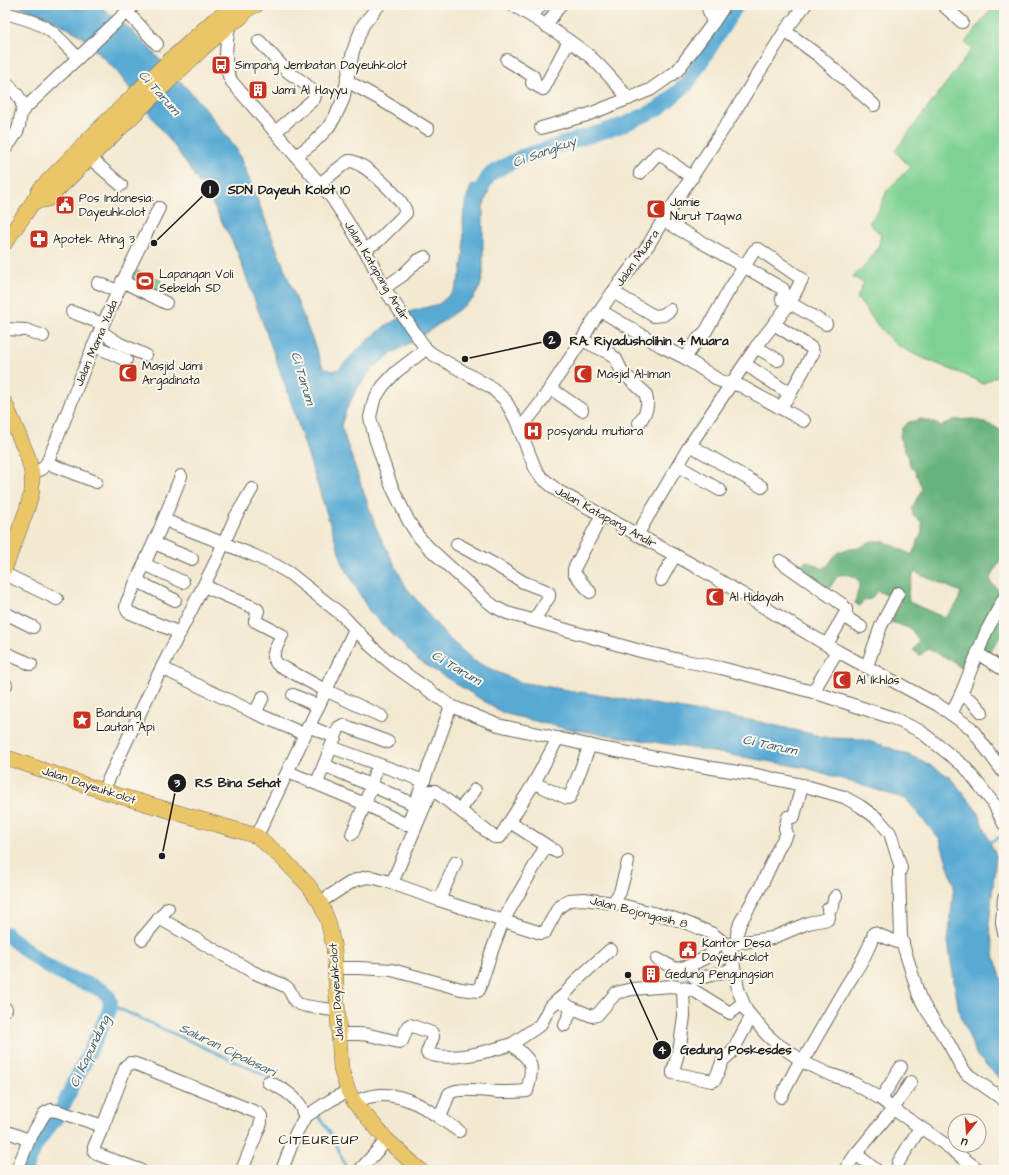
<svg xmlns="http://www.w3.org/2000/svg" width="1009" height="1175" font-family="'Architects Daughter',sans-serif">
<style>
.green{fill:#7fd193;stroke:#4e7658}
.forest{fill:#67b37d;stroke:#42684c;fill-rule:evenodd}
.water{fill:#59aad4;stroke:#3a6378}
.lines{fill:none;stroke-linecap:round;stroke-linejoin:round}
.stream{stroke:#59aad4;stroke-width:2.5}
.river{stroke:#59aad4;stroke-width:15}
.minor-casing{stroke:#67645b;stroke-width:14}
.major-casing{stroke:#67645b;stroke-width:16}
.minor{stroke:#fff;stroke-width:12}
.major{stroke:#ebc669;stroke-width:15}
.labels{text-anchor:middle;stroke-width:4;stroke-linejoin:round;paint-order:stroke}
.poi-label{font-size:12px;fill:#1c1c1c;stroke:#fbf7ec;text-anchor:start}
.street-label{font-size:12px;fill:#1c1c1c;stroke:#fbf7ec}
.water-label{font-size:13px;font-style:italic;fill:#375c6f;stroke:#fbf7ec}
.quarter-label{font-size:14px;letter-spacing:1px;fill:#1c1c1c;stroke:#fbf7ec}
.leader{fill:none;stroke:#1c1c1c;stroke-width:1.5}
.callout-dot{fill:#1c1c1c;stroke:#fbf7ec;stroke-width:1.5}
.mark-label{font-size:12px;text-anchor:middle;font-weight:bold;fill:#fff}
.callout-label{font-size:13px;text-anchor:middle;font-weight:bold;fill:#1c1c1c;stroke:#fbf7ec;stroke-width:4;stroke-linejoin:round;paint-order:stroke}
</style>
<rect width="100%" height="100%" fill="#fbf7ec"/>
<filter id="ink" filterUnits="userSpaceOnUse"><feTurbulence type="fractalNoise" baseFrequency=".025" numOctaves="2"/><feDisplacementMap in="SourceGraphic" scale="8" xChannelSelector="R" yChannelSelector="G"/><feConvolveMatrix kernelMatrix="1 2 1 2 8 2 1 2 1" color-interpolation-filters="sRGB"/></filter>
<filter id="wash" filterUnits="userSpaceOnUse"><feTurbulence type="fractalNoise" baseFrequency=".012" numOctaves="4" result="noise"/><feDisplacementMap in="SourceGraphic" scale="16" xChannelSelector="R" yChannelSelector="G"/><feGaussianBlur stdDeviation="0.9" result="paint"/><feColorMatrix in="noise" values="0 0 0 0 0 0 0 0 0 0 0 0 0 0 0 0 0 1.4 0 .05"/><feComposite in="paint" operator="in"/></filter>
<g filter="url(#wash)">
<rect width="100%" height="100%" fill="#f3e9d1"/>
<g class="green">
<polygon points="993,5 1004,5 1004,372 982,384 977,380 918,356 895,344 880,328 857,298 864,283 853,277 869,261 878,248 881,235 869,223 879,210 887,191 910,167 895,151 972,49 965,43 994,6"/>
<polygon points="134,270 161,280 156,293 129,282"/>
</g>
<path class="forest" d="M 921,419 L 929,421 L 941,426 L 953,420 L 974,419 L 993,426 L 1004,432 L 1004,525 L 1001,533 L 1004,535 L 1004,553 L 990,579 L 991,583 L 1000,591 L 993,612 L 1004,616 L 1004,636 L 1000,637 L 988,654 L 966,669 L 959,667 L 953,661 L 928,649 L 920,655 L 913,650 L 919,641 L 911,629 L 891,622 L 901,601 L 877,591 L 871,599 L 865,600 L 859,606 L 855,603 L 860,583 C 853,574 850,574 838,575 L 829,589 L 800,570 L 798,566 L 807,561 L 823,569 C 832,563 831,558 838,553 C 843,549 852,549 858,548 C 863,547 865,544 869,542 C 885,537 898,549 912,555 L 922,532 L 922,522 L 913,516 L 912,508 L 922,489 L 915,471 L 910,465 L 908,457 L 902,443 L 900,436 L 902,428 L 907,423 ZM 914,572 L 961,592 L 957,604 L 945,618 L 909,602 L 908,592 Z"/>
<polygon class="water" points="15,5 98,5 129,28 154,53 205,108 237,150 254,191 323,367 332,371 339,369 356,351 385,326 412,311 439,304 454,291 461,274 464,249 463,219 465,202 472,184 489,190 483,207 483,275 480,287 473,299 432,329 388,356 372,369 357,389 346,410 341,426 376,528 406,587 445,635 474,661 519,682 756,721 828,738 861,739 882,745 921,760 950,777 977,811 996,856 989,925 995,958 1004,987 1004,1083 977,1056 959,1012 948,942 954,885 940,840 906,799 807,768 673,745 563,728 503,713 418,660 369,611 343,564 289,396 237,251 209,197 175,147 118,73 80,35 48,17"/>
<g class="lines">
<g class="stream">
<polyline points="988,843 1004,835"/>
<polyline points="111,1005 271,1078"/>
<path d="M 317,1115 C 331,1130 339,1151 347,1170"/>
</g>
<g class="river">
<polyline points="472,204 490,174 521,157 623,125 658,109 687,84 737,5"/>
<path d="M 5,933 C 24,949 42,965 65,976 C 74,980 98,986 104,992 C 112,998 111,1005 108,1014 L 59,1114 L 44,1133 L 35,1147 L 25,1170"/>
</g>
</g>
</g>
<g filter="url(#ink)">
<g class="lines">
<g class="minor-casing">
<g id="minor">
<path d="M 513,5 C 538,20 564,36 587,54 C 603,67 616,84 629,99"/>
<polyline points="707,5 713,23"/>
<polyline points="943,5 962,22"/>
<polyline points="127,12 157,44"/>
<path d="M 5,13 C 19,17 34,20 46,28 C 58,35 68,48 78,58"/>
<polyline points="532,16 541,5"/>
<path d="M 229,25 C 227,43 222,66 232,82 L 332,198 L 347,221 L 371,261 L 384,288 L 426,349 L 434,355 L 492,388 L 505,400 L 515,418 L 535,468 L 541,477 L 558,491 L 702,570 L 837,651 L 938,705 L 971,728 L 1004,773"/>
<polyline points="546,26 560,5"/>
<polyline points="785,31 819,56 874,105"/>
<path d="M 259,41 C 268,50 277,61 286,70 C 295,78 309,84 315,95 L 314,99 L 275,132"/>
<polyline points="507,60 533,76 534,79 532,83 543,89 544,88 569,41"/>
<path d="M 5,81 C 12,89 23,98 23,110"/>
<polyline points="347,81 378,98 428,129"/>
<polyline points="541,128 587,115 650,90 677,71 713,23 725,5"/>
<path d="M 5,149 C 10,143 17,135 19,126 C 20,120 20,115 23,110 L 134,5"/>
<polyline points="296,156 312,144 327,129 335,117 343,100 353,51 363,25 379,5"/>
<polyline points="90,158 121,185"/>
<polyline points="640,173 657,154 659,153 692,178"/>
<path d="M 320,184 C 325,180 344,163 349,161 C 361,159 406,201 406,213 L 378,241 L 364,250"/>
<polyline points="663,220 783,289 784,293 782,299 790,303 826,324"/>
<polyline points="122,281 166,303"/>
<polyline points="98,283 118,291"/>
<polyline points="384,288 403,275 417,261 425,257"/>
<polyline points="613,292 654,316 663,315 670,310"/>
<polyline points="601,311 661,346 685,358 720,381 741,386 804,421"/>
<polyline points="72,312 103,324"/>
<polyline points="5,329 26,330 43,336"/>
<polyline points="100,331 120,344 145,355"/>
<path d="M 582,340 L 609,353 L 616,359 L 622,372 L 645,393 C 650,405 646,413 639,423"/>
<polyline points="93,347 102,349 126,360"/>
<polyline points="756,347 778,360"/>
<polyline points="426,349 396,372 383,386 374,400 370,417 375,438 391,485 408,520 418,536 429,548 486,600 495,607 507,613 644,652 680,660 721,668 813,692 893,718 920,731 965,767 994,804 1004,824"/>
<polyline points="685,358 698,339 706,331 726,295 754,251 757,249 760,250 802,279 790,303 774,324 810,347 812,349 813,353 790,394 780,408"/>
<polyline points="745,364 790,394"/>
<polyline points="550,388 582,410"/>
<polyline points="520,429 539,405 582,340 591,324 613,292 649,244 660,225 726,125 785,31 805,5"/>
<polyline points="690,445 762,487"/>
<polyline points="47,463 96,482"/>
<polyline points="678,466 720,490"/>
<path d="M 32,474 L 43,468 L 47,463 C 64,424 77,384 94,345 C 114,298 136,253 159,208"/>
<polyline points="164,520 253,555 275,565 289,573 342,615 373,648 393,665 451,706 498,725 606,749 712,768 757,775 802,785 844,797 860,806 878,819 890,833 901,868 899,872 901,938 919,996 926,1009 949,1044 962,1068 967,1074 1004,1100"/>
<polyline points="637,535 690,445 756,347 774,324"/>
<polyline points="154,543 192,559"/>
<polyline points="457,544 499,567 523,582 544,590 549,593 549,597 534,620"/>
<polyline points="780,561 843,605 846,609 846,612 827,644"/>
<polyline points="144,564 183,582"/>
<polyline points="5,574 57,599"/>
<polyline points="661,580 675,555"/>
<polyline points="137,581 175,600"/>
<polyline points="204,586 257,609 258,611 255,621 282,635 275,650 273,657 277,664 325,690 381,716"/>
<polyline points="590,592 574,573 574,569 602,515"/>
<polyline points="5,613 33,627"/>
<polyline points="844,616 861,627"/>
<polyline points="180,633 128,612 126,607 127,602 160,529 181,476"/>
<polyline points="5,653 31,664"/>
<polyline points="977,653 1004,670"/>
<polyline points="867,666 881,626 898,593"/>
<polyline points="162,668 255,713 304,734"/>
<polyline points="5,684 6,685"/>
<polyline points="813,692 837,651"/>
<polyline points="961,694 986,632 1004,598"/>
<polyline points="293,695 318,706"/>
<polyline points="255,713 263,697"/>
<polyline points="951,714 961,694 973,702 982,712"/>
<polyline points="308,726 335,737"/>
<polyline points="331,747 339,727 343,725 388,742"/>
<polyline points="324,765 331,747 424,781"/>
<polyline points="288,772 365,804 405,824 408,824 451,706"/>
<polyline points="317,783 324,765 416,805"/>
<polyline points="534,783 567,798 570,797 590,745"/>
<polyline points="103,791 157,677 213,567 236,516 252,489"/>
<polyline points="460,810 475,790"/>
<polyline points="510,822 555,851"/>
<path d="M 352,834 C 361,814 370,794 375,773"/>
<polyline points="257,836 355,629"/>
<polyline points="392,883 431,791 435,791 494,837 500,837 534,783 558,738"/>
<polyline points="1004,898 1002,922 1004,933"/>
<polyline points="439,900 456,862"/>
<polyline points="320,902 353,881 367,877 375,878 386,881 439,900 541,933 545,932 558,908 569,900 584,899 613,903 669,917 687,923 713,934 725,944 730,953 733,961 738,989 746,1010 766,1034 776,1043 807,1064 829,1074 850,1081 881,1099 893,1109 935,1137 979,1170"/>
<polyline points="613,903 620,892 628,862"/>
<path d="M 159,918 L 253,972 L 285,986 C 292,990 291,997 296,1002 C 300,1007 330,1009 338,1011"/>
<polyline points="142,939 168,908"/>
<polyline points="730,944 772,938 808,923 828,919 829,917 828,909 833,906 834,899 836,896"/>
<polyline points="737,944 737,934 740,923 761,886 780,845 787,834 785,828 788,817 793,817 794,816 802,785"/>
<polyline points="610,950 580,977 564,995 558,1000 572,1008 592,1016 597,1015 616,993 632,989 672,986 693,990 730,1013 743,1003"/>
<polyline points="657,959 676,969 689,966 709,956 721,941"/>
<polyline points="689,966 693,976 697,979 734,969"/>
<polyline points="336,968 359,968 392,970 461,989 478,991 479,990 491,953 503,921 546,846"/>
<polyline points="683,988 684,1016 680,1046 673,1071 673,1073 712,1081 715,1080 723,1060 732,1052 751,1017"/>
<polyline points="5,1009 6,1009"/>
<polyline points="565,1025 572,1008"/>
<path d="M 339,1034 L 359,1034 L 369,1035 L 399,1042 L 402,1041 L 408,1026 L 410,1025 L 432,1033 L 433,1037 L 427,1053 C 448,1063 491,1051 512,1044"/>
<path d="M 803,1061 C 817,1036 831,1012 845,988 C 857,968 867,956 874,933 L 897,942 L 903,943"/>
<path d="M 268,1082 C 280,1087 293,1095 300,1105 C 302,1109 303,1113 305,1117"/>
<polyline points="781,1097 801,1059"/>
<polyline points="881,1099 901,1067"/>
<path d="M 355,1103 C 364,1097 371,1096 381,1095 C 411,1094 435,1115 459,1131"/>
<path d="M 440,1118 L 449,1094 C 456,1087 488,1091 498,1092 C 508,1092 517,1092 527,1091 C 529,1083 534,1067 528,1060 C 524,1054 517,1049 512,1044 L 540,1025 L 544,1018 L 549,1008 L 558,1000"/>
<polyline points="103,1126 126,1066 130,1063 136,1064 258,1113 261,1116 261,1123 242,1170"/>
<polyline points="5,1131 29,1140"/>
<polyline points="856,1154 876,1170"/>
<polyline points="898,1163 920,1128"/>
<polyline points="17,1170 29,1140 45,1113 51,1110 57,1111 103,1126 94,1147 94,1151 97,1154 140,1170"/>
<polyline points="282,1170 296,1133 305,1117 331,1100 348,1091"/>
<polyline points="360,1170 387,1140"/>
<polyline points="845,1170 856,1154 893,1109 911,1082"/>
</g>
</g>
<g class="major-casing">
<g id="major">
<polyline points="34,202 48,199 112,136 202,49 229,25 240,18 249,8"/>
<path d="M 5,243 C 16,225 31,209 40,189 L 100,128 L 167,63 L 213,21 L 232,8 L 249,8 L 256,5"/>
<polyline points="5,403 28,457 32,474 32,491 27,509 5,568"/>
<polyline points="5,757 103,791 257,836 282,858 308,885 320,902 328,921 334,948 341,1069 348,1091 355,1103 387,1140 420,1170"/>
</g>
</g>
<use href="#minor" class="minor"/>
<use href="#major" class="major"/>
</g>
</g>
<defs>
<g id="bus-square" transform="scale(1)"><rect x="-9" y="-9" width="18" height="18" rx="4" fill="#c8321e" stroke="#fbf7ec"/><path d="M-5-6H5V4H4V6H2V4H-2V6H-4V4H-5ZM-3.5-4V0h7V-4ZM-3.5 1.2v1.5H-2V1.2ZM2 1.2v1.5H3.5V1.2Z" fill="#fff"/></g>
<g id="building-square" transform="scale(1)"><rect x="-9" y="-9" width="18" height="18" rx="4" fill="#c8321e" stroke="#fbf7ec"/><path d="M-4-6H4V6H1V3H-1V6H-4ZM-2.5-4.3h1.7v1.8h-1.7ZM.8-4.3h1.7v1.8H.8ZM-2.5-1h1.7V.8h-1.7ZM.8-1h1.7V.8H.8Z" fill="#fff"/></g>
<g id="civic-square" transform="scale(1)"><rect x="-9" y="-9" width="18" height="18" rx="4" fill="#c8321e" stroke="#fbf7ec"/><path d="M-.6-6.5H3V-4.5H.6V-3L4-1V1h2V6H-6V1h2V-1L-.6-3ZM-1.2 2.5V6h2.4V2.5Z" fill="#fff"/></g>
<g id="mosque-square" transform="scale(1)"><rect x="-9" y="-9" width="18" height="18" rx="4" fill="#c8321e" stroke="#fbf7ec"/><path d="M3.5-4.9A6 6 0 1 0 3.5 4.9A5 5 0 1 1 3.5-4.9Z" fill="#fff"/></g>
<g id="pharmacy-square" transform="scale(1)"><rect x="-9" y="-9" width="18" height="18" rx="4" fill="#c8321e" stroke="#fbf7ec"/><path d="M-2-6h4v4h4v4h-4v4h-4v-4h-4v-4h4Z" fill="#fff"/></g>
<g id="stadium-square" transform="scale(1)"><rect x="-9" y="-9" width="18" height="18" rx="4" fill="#c8321e" stroke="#fbf7ec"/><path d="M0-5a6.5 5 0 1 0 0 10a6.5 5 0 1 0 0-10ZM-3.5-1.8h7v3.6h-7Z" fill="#fff"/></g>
<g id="hospital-square" transform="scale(1)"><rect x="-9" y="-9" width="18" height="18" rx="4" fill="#c8321e" stroke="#fbf7ec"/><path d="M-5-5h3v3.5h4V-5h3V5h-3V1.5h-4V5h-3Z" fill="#fff"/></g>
<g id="sight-square" transform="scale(1)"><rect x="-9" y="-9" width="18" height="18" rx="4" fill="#c8321e" stroke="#fbf7ec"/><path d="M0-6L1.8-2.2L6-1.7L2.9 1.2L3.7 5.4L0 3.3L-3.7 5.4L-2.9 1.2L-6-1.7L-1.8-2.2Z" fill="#fff"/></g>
</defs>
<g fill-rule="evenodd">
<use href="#bus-square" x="221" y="65"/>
<use href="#building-square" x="258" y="90"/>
<use href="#civic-square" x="65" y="205"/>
<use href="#mosque-square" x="656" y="209"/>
<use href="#pharmacy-square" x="39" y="239"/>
<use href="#stadium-square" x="145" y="281"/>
<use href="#mosque-square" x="128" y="373"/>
<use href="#mosque-square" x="583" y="374"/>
<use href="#hospital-square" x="533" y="431"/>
<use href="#mosque-square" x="715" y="597"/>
<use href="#mosque-square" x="842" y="680"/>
<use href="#sight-square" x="82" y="720"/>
<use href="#civic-square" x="688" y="950"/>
<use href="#building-square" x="651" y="974"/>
</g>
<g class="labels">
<g class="poi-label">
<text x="235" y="69">Simpang Jembatan Dayeuhkolot</text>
<text x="272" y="94">Jami Al Hayyu</text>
<text x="79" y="202">Pos Indonesia:<tspan x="79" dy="14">Dayeuhkolot</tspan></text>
<text x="670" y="206">Jamie<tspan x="670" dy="14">Nurut Taqwa</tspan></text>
<text x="53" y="243">Apotek Ating 3</text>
<text x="159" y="278">Lapangan Voli<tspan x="159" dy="14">Sebelah SD</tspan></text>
<text x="142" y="370">Masjid Jami<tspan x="142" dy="14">Argadinata</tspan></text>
<text x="597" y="378">Masjid Al-Iman</text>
<text x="547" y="435">posyandu mutiara</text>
<text x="729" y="601">Al Hidayah</text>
<text x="856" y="684">Al Ikhlas</text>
<text x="96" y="717">Bandung<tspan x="96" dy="14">Lautan Api</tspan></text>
<text x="702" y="947">Kantor Desa<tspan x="702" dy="14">Dayeuhkolot</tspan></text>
<text x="665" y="978">Gedung Pengungsian</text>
</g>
<g class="street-label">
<text transform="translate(637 258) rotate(-55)" y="4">Jalan Muara</text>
<text transform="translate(377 271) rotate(59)" y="4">Jalan Katapang Andir</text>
<text transform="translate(96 343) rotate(-67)" y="4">Jalan Mama Yuda</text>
<text transform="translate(606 517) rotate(29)" y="4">Jalan Katapang Andir</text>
<text transform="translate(89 785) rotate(18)" y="4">Jalan Dayeuhkolot</text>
<text transform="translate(639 912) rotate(14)" y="4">Jalan Bojongasih 8</text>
<text transform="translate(336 992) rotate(-94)" y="4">Jalan Dayeuhkolot</text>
</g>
<g class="water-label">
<text transform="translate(160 92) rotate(48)" y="5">Ci Tarum</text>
<text transform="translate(544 151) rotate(-20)" y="5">Ci Sangkuy</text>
<text transform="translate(304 378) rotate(73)" y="5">Ci Tarum</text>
<text transform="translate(457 667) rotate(30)" y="5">Ci Tarum</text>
<text transform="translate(770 744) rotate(12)" y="5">Ci Tarum</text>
<text transform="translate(228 1049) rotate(26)" y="5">Saluran Cipalasari</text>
<text transform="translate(89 1051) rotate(-65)" y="5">Ci Kapundung</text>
</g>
<g class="quarter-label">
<text x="319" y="1144">CITEUREUP</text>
</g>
</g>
<path class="leader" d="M154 243L210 189M465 359L552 340M162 856L177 783M628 975L662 1050"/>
<g class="callout-dot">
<circle cx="154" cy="243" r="4"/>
<circle cx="465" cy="359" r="4"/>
<circle cx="162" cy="856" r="4"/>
<circle cx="628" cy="975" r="4"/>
<circle cx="210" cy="189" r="10"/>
<circle cx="552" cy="340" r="10"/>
<circle cx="177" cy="783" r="10"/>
<circle cx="662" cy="1050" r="10"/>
</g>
<g class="mark-label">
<text x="210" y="193">1</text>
<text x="552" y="344">2</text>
<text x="177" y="787">3</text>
<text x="662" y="1054">4</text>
</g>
<g class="callout-label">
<text x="289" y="194">SDN Dayeuh Kolot 10</text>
<text x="649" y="345">RA. Riyadusholihin 4 Muara</text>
<text x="238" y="787">RS Bina Sehat</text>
<text x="736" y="1054">Gedung Poskesdes</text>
</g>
<rect width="1009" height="1175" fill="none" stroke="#fbf7ec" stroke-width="20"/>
<g transform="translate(967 1133) rotate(197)"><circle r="19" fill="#fbf7ec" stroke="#a29f99"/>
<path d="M0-3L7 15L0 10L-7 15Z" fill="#c8321e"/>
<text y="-6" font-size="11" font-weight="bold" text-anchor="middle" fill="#1c1c1c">U</text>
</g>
</svg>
